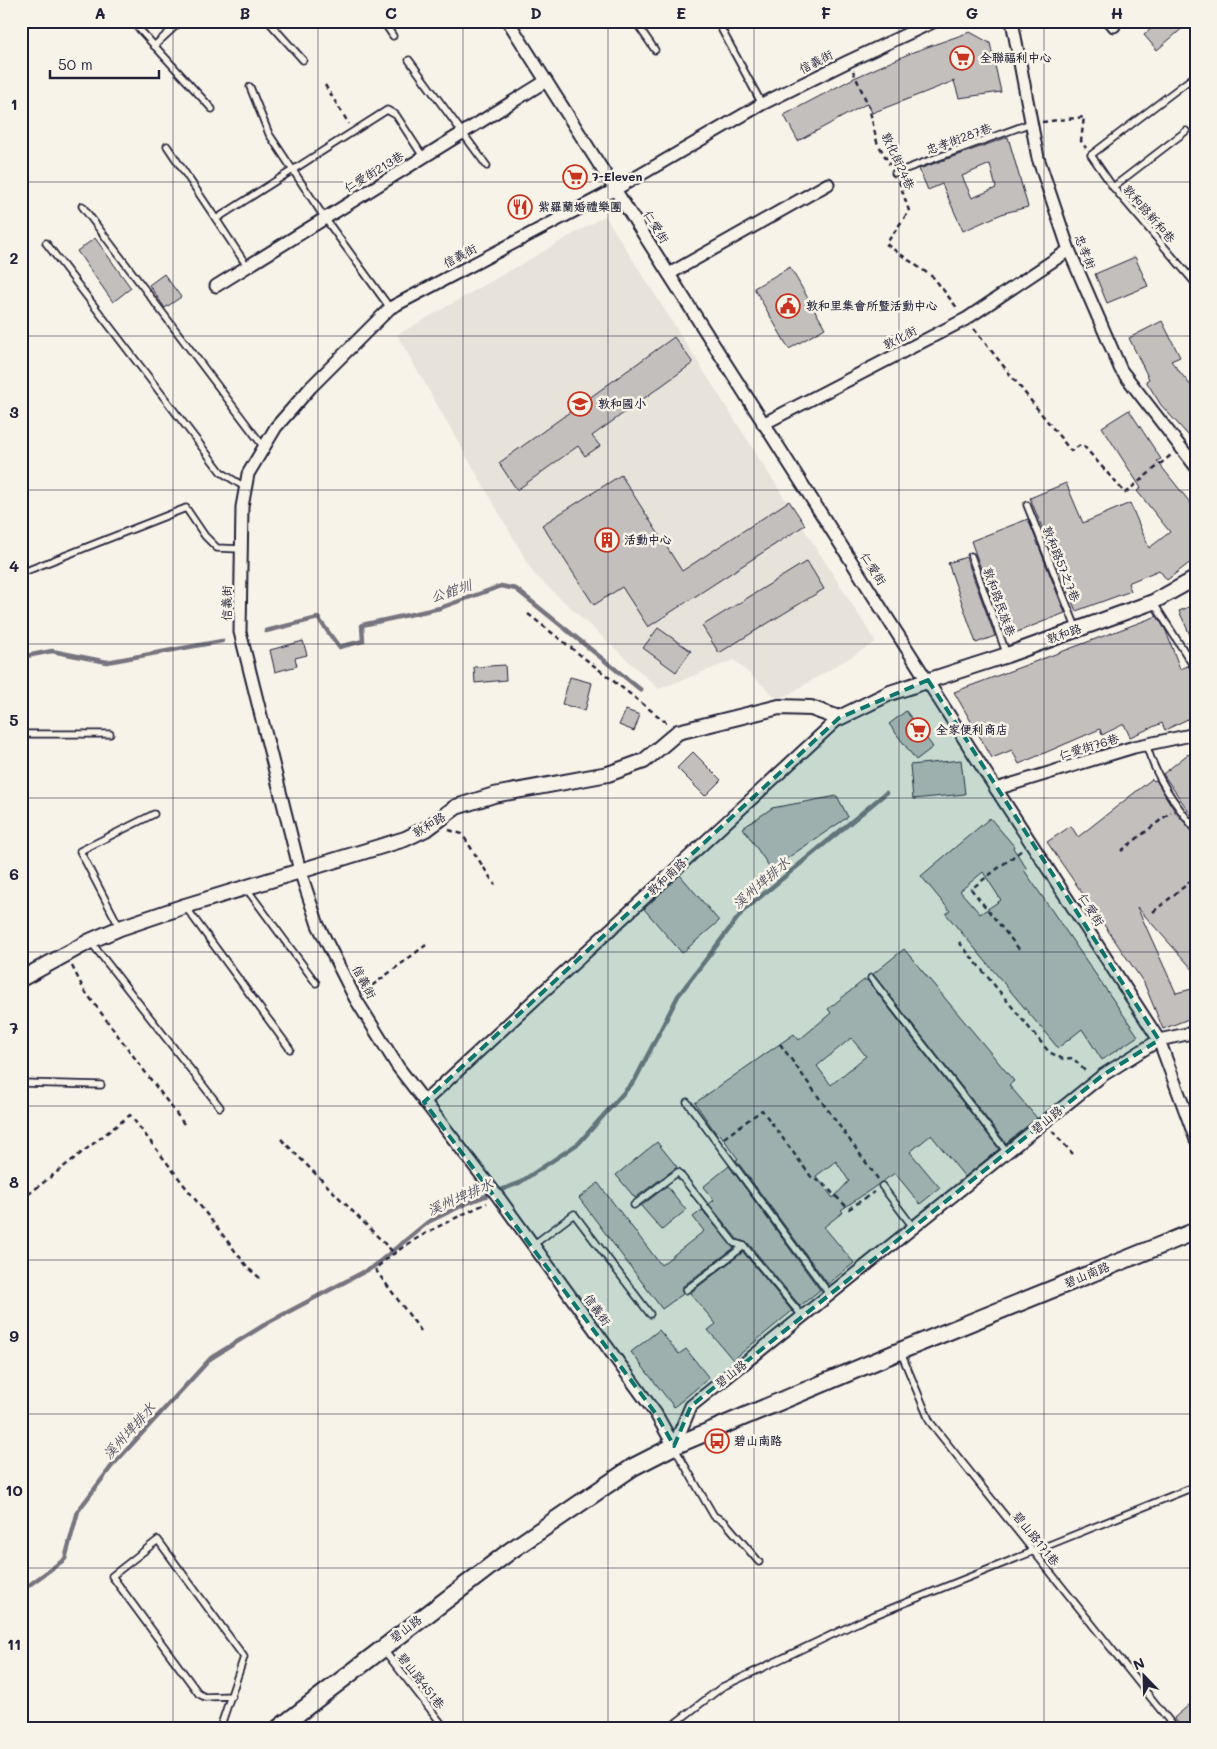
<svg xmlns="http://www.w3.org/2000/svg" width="1217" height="1749" font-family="Mali,'LXGW WenKai TC',sans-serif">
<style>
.built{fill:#e7e3db}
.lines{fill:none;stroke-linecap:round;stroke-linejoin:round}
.stream{stroke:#76747f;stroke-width:4.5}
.building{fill:#c2bfbd;stroke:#22223b;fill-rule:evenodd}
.service-casing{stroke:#22223b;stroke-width:9}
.minor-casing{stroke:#22223b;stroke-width:15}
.tertiary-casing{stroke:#22223b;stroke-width:18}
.secondary-casing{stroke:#22223b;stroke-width:20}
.path{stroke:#22223b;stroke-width:2.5;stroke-dasharray:5 4;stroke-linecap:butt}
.service{stroke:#f7f3e8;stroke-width:5.5}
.minor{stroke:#f7f3e8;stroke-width:11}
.tertiary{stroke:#f7f3e8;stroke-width:14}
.secondary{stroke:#f7f3e8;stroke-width:16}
.marked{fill:#0f766e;fill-opacity:0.2;stroke:#0f766e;stroke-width:4;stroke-dasharray:10 6;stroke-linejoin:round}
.grid{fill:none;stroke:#22223b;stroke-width:1;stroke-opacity:0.55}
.labels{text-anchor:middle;stroke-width:5;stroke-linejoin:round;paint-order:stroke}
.poi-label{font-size:12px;font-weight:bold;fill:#22223b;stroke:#f7f3e8;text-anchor:start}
.street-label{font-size:12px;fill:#22223b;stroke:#f7f3e8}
.water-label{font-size:14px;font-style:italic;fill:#535263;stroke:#f7f3e8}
.neatline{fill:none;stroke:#22223b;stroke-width:2}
.grid-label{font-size:16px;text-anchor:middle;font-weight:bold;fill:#22223b}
</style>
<rect width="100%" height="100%" fill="#f7f3e8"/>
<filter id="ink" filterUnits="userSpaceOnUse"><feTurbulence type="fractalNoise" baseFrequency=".02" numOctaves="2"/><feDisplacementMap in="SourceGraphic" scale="10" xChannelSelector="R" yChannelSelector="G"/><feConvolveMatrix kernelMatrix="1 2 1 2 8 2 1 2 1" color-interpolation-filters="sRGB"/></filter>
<g filter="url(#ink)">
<polygon class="built" points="605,216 876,642 779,700 734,660 659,689 534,574 397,335"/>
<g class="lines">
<g class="stream">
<polyline points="266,631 318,618 339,647 363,641 362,625 440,608 501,586 516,589 641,690"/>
<polyline points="21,657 52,651 107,662 222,641"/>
<polyline points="21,1591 65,1559 78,1511 111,1467 211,1358 269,1322 373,1267 428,1222 465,1204 519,1183 579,1143 635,1080 678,996 743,911 886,793"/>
</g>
</g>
<g class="building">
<polygon points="1160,21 1191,21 1157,50 1144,35"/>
<polygon points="970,32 990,43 1001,92 959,98 954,81 872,113 868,103 798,141 784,115 854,78 913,52"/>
<path d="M 1008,137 L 1028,207 L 1004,213 L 963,231 L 942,184 L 928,190 L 919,169 ZM 990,164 L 996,188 L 972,198 L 962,176 Z"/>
<polygon points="95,238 131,288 113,302 77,251"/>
<polygon points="1135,257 1148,286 1107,303 1095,274"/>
<polygon points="790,267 825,328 789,349 754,288"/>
<polygon points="164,274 181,297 165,308 149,285"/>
<polygon points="1162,321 1180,357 1171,361 1196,392 1196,444 1161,405 1146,381 1149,379 1129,338"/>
<polygon points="674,337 693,363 592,436 600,446 585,456 578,446 517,490 499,463"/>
<polygon points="1129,410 1161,459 1157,461 1196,510 1196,558 1167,580 1159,570 1128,583 1131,591 1076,611 1030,498 1066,483 1083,523 1130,503 1149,548 1170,532 1137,491 1141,488 1102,427"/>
<polygon points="621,475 682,571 789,501 805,525 648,627 622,587 594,605 542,525"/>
<polygon points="1028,519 1065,613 1007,636 1006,633 1004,633 971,541"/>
<polygon points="966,557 995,636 976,643 948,563"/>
<polygon points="807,561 824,589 719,653 702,626"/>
<polygon points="1196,604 1196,648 1179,611"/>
<polygon points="1157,616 1166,631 1180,669 1188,666 1196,675 1196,715 1165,730 1162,723 1130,737 1124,724 1102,735 1100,729 1019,764 1012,750 992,758 954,692"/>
<polygon points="658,628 691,651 676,672 643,648"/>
<polygon points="303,641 307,655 295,658 297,666 275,672 270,650"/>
<polygon points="505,665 506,680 475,683 474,667"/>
<polygon points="570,677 592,683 585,711 562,704"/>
<polygon points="626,710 640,715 634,731 619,725"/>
<polygon points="906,711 933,747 916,760 889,724"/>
<polygon points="693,752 721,780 705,796 677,768"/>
<polygon points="1188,754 1196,763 1196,822 1163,774"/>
<polygon points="961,760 965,794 913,799 910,765"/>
<polygon points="1152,779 1154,781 1156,780 1176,813 1196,835 1196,973 1137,907 1176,993 1196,988 1196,1016 1163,1029 1144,983 1047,842 1071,826 1078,837"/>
<polygon points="837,796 848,817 771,869 743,828 772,808"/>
<path d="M 990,818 L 1014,846 L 1013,848 L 1027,869 L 1024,870 L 1138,1036 L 1102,1060 L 1082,1029 L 1058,1048 L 946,914 L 950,911 L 921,876 ZM 983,872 L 1001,900 L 980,914 L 960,891 Z"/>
<polygon points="680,875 719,921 682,953 644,909"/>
<polygon points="904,949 1014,1081 1009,1085 1037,1118 1006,1143 873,974"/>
<path d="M 864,980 L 867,980 L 999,1149 L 965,1177 L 931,1135 L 910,1152 L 940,1188 L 920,1204 L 895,1173 L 841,1210 L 843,1212 L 824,1227 L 854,1263 L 828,1284 L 736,1160 L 738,1159 L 720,1134 L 718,1136 L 695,1103 L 794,1034 L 799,1040 L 831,1013 L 828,1009 ZM 851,1038 L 866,1056 L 831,1085 L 817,1066 ZM 836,1161 L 849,1181 L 833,1198 L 816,1176 Z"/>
<polygon points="657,1142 677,1167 635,1198 616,1175"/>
<polygon points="729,1166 820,1290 800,1306 748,1243 737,1239 709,1204 714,1200 703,1187"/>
<polygon points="598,1183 661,1265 704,1231 693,1217 702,1210 734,1248 683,1286 681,1290 683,1294 662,1309 579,1198"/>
<polygon points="667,1186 686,1210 662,1230 641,1206"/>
<polygon points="743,1252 792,1311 733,1360 708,1330 716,1324 690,1293"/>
<polygon points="659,1330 679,1354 686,1349 709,1378 674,1407 631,1352"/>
<polygon points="1196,1699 1196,1728 1182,1728 1174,1718"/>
</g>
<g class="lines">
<g class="service-casing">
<g id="service">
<polyline points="132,21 212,109"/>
<polyline points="268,21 303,60"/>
<polyline points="383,21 393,36"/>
<polyline points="635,21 655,50"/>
<polyline points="717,21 762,104"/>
<polyline points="154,46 181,21"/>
<polyline points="409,60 487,166"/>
<polyline points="1196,75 1091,155 1113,187 1196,284"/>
<polyline points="250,87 269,134 324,217 390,308"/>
<polyline points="167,146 216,219 387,110 396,115 424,158"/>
<polyline points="895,173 1031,123"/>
<polyline points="1113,187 1186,131"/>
<polyline points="82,206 263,446"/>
<polyline points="216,219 247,266"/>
<polyline points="46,243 221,472 246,488"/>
<polyline points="1189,275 1196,270"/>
<polyline points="1027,505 1077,630"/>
<polyline points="971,556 1007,655"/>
<polyline points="21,573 186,508 205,536 217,548 241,549"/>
<polyline points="1153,602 1196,670"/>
<polyline points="21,734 110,734"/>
<path d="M 1146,744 C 1156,778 1174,803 1196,830"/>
<polyline points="246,888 316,983"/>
<polyline points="185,906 290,1049"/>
<polyline points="120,928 80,851 154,814"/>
<polyline points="90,941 220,1107"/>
<polyline points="871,978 1007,1152"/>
<polyline points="21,1083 101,1085"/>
<polyline points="687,1102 830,1295"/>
<polyline points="882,1186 913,1227"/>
<polyline points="634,1205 678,1172 734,1243 744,1246 803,1317"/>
<polyline points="533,1245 574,1214 650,1314"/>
<polyline points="686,1290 744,1246"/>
<polyline points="901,1353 930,1422 1175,1728"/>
<polyline points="674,1447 714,1516 725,1522 759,1562"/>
<polyline points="383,1649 445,1728"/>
<polyline points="220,1728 244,1657 158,1540 112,1576 199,1694 205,1697 232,1696"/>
<polyline points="669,1728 722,1687 865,1619 1196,1486"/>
</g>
</g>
<g class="minor-casing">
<g id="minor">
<polyline points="508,21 996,789 1159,1040 1196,1140"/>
<polyline points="1012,21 1038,158 1069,250 1121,370 1196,467"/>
<polyline points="1110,21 1114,26"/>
<polyline points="669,274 828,184"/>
<polyline points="216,286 546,81"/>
<polyline points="763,424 966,319 1069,250"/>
<polyline points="996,789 1134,747 1191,735 1196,731"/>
<polyline points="424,1102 839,718"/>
<polyline points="674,1446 656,1414 499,1198 398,1067 355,998 318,925 300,871 240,632 242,507 248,474 276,427 311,387 390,308 616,189 762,104 849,61 935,21"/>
<polyline points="674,1446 691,1406 1103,1075 1159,1040 1196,1032"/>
</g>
</g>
<g class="tertiary-casing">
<polyline id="tertiary" points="21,979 90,941 120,928 185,906 405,839 428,828 456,807 494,795 608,774 644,761 678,732 779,707 811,708 839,718 890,693 1007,655 1153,602 1196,578"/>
</g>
<g class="secondary-casing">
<polyline id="secondary" points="279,1728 510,1551 633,1467 674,1446 900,1351 1196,1231"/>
</g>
<g class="path">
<polyline points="853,71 869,107 877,142 890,165"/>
<polyline points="325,85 349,124"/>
<polyline points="1042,122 1084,117 1081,141 1086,148"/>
<polyline points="899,181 909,211 886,244 934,278 958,309"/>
<polyline points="974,329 1071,451 1082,444 1125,493 1171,455"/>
<polyline points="528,614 667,723"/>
<polyline points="449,830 462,834 495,885"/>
<polyline points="1121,851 1171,812"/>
<polyline points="1153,912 1196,877"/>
<polyline points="959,942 1049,1052 1063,1059 1073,1058 1087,1073"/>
<polyline points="1019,949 971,889 1022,850"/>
<polyline points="72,966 84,990 184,1124"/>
<polyline points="1194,966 1196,964"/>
<polyline points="365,991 426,945"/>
<polyline points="780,1044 878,1179"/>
<polyline points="1052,1131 1073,1154"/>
<polyline points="724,1138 762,1110 812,1178 821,1182 849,1209 874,1192"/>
<polyline points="281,1139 393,1252"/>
<polyline points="21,1200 130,1115 249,1269 260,1278"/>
<path d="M 421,1331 L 375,1269 C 408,1239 447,1222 487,1203"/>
</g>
<use href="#service" class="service"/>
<use href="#minor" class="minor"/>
<use href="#tertiary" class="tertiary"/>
<use href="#secondary" class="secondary"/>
</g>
</g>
<path class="marked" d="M 928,680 L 1159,1040 L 1103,1075 L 691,1406 L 674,1446 L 656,1414 L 424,1102 L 839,718 Z"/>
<path class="grid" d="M 173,21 L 173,1728M 318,21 L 318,1728M 463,21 L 463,1728M 608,21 L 608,1728M 754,21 L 754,1728M 899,21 L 899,1728M 1044,21 L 1044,1728M 21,182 L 1196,182M 21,336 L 1196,336M 21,490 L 1196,490M 21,644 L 1196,644M 21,798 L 1196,798M 21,952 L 1196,952M 21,1106 L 1196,1106M 21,1260 L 1196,1260M 21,1414 L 1196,1414M 21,1568 L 1196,1568"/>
<defs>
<g id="supermarket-ring" transform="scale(1.25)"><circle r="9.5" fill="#f7f3e8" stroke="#c8321e" stroke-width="1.5"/><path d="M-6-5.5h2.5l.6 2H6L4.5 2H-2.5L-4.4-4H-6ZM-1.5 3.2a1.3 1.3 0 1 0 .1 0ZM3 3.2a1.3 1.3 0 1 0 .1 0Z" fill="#c8321e"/></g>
<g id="restaurant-ring" transform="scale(1.25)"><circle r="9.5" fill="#f7f3e8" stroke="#c8321e" stroke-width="1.5"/><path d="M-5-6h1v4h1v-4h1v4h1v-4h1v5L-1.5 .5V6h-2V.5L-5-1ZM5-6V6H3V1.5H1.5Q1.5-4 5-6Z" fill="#c8321e"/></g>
<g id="civic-ring" transform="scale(1.25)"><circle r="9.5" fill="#f7f3e8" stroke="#c8321e" stroke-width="1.5"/><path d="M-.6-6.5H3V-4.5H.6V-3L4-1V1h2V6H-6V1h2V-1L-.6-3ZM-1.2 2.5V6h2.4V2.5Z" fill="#c8321e"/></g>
<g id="school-ring" transform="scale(1.25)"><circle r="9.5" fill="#f7f3e8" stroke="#c8321e" stroke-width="1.5"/><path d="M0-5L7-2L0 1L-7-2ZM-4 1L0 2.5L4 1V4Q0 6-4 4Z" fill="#c8321e"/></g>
<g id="building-ring" transform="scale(1.25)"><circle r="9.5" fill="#f7f3e8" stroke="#c8321e" stroke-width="1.5"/><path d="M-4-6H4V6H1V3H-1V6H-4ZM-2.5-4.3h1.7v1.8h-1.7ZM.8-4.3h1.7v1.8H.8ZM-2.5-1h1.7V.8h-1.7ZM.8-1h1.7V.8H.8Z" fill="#c8321e"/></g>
<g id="bus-ring" transform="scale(1.25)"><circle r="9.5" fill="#f7f3e8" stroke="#c8321e" stroke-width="1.5"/><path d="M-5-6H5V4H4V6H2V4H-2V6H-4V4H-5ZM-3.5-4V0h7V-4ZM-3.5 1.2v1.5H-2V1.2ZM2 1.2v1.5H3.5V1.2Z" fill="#c8321e"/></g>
</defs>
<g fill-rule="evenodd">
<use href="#supermarket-ring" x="962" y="58"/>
<use href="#supermarket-ring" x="575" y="177"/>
<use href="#restaurant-ring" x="520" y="207"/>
<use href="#civic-ring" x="788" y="306"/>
<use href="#school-ring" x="580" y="404"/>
<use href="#building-ring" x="607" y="540"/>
<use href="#supermarket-ring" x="918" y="730"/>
<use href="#bus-ring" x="717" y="1441"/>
</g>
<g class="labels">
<g class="poi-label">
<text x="980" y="62">全聯福利中心</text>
<text x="592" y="181">7-Eleven</text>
<text x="538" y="211">紫羅蘭婚禮樂團</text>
<text x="806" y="310">敦和里集會所暨活動中心</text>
<text x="598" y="408">敦和國小</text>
<text x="624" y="544">活動中心</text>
<text x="936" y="734">全家便利商店</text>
<text x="734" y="1445">碧山南路</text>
</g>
<g class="street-label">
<text transform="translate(816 62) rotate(-27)" y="4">信義街</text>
<text transform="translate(959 139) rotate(-20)" y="4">忠孝街287巷</text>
<text transform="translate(898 161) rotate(65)" y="4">敦化街24巷</text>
<text transform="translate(374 172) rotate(-31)" y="4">仁愛街213巷</text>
<text transform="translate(1149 214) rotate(49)" y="4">敦和路新和巷</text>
<text transform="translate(656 227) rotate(58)" y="4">仁愛街</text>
<text transform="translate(1085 252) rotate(68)" y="4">忠孝街</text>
<text transform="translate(460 256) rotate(-28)" y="4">信義街</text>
<text transform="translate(900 338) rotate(-27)" y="4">敦化街</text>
<text transform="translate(1061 564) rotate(68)" y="4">敦和路57之7巷</text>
<text transform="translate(873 569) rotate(57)" y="4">仁愛街</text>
<text transform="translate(999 602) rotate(70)" y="4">敦和路民族巷</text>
<text transform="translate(227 603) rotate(-90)" y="4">信義街</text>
<text transform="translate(1064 634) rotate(-19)" y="4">敦和路</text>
<text transform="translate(1089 747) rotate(-17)" y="4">仁愛街76巷</text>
<text transform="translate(429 825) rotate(-31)" y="4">敦和路</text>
<text transform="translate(667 877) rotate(-43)" y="4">敦和南路</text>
<text transform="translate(1091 910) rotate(57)" y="4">仁愛街</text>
<text transform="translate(364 982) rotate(62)" y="4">信義街</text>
<text transform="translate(1047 1120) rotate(-39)" y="4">碧山路</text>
<text transform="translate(1087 1275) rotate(-22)" y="4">碧山南路</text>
<text transform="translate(597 1310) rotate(54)" y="4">信義街</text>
<text transform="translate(731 1374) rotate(-38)" y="4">碧山路</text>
<text transform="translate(1036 1539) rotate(51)" y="4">碧山路171巷</text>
<text transform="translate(406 1629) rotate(-37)" y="4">碧山路</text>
<text transform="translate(421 1681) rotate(52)" y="4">碧山路451巷</text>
</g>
<g class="water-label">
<text transform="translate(451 591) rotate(-18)" y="5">公館圳</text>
<text transform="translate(761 883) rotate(-41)" y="5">溪州埤排水</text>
<text transform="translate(460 1197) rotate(-24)" y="5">溪州埤排水</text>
<text transform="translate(129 1431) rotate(-48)" y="5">溪州埤排水</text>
</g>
</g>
<rect width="1217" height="1749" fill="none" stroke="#f7f3e8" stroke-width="55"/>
<g transform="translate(1144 1676) rotate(337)" stroke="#f7f3e8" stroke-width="4" paint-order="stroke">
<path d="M0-4L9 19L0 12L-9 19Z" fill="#22223b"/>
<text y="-8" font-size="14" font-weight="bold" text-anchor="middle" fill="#22223b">N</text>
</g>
<path d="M50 70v8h109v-8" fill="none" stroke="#22223b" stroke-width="2.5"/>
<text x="58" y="70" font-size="15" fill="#22223b" stroke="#f7f3e8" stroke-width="4" paint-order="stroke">50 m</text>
<rect x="28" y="28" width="1162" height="1694" class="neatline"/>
<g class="grid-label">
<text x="100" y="19">A</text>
<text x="245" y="19">B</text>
<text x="391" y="19">C</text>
<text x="536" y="19">D</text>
<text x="681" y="19">E</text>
<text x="826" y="19">F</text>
<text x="972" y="19">G</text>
<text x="1117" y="19">H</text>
<text x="14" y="110">1</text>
<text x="14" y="264">2</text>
<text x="14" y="418">3</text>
<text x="14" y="572">4</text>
<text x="14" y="726">5</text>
<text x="14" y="880">6</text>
<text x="14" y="1034">7</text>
<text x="14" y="1188">8</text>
<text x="14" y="1342">9</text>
<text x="14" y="1496">10</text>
<text x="14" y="1650">11</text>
</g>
</svg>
